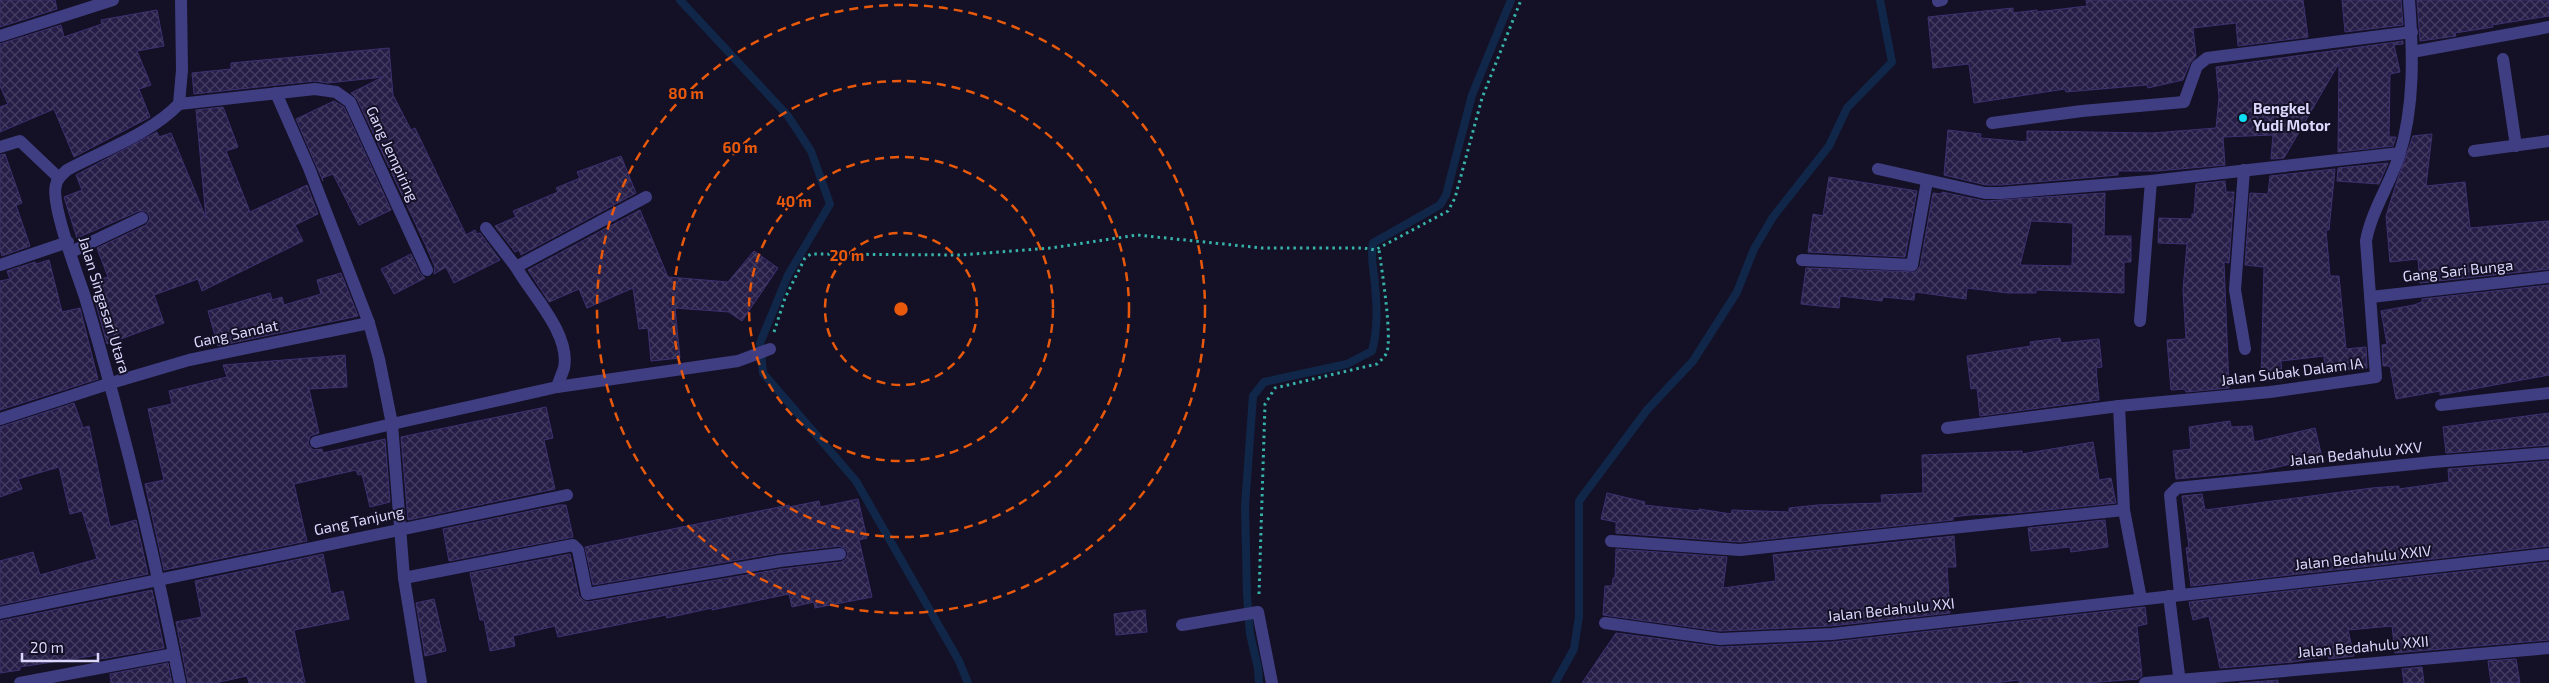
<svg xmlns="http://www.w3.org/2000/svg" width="2549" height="683" font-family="'Exo 2',sans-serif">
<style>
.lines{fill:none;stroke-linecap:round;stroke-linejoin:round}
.stream{stroke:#112749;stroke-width:8}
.building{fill:url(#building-cross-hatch);stroke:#3d3171;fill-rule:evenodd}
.path{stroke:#36b2aa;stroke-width:3;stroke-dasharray:2.5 4;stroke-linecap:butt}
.service{stroke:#403e82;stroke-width:12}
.minor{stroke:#403e82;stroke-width:12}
.ring{fill:none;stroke:#e8590c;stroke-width:2.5;stroke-dasharray:9 6}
.poi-dot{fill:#0eddf3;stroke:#141126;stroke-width:2}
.labels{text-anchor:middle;stroke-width:4;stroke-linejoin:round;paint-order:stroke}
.poi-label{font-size:15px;font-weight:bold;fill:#dcd7fd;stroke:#141126;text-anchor:start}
.street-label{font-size:15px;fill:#dcd7fd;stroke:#141126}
.centre{fill:#e8590c;stroke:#141126;stroke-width:2.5}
.ring-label{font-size:15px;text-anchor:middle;font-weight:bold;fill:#e8590c;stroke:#141126;stroke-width:4;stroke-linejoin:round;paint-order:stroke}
</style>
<defs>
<pattern id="building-cross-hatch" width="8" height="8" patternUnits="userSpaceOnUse" patternTransform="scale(1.25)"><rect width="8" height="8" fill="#261e46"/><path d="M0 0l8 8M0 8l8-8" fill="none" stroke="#453e62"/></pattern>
</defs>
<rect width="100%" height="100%" fill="#141126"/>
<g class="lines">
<g class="stream">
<polyline points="680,0 788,116 811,151 830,204 788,275 760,343 763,373 856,481 959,661 968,683"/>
<path d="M 1259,683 L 1258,668 L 1250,634 L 1247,595 L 1245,506 L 1253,396 L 1264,382 L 1347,364 L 1372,351 C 1378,329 1377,308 1375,285 C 1374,268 1370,261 1373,243 L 1440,205 L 1446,195 L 1472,95 L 1511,0"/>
<polyline points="1555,683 1574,649 1579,616 1579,501 1647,410 1693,361 1737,292 1754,249 1773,217 1829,146 1847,108 1892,62 1880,0"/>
</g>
</g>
<g class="building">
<polygon points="0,0 55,0 57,9 0,27"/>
<polygon points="2086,0 2303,0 2308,37 2238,46 2236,23 2193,28 2196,56 2190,63 2183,80 2148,88 2147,85 2066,92 2065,89 1974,103 1969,64 1933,68 1928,17 2013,8 2013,13 2037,10 2037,12 2087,6"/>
<polygon points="2342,0 2401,0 2403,25 2345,32"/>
<polygon points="2417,0 2549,0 2549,16 2492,25 2493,27 2455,33 2456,36 2420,41"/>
<polygon points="157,10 164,46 137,51 151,85 139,89 150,117 74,157 54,109 0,132 0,107 8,104 0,86 0,44 61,25 64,37 102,24 101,20"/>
<polygon points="2403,41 2403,44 2394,45 2400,72 2390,74 2389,137 2396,137 2393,146 2338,152 2339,63 2284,158 2271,159 2273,135 2223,137 2225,165 2157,171 2118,171 2118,175 2001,185 1986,185 1944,175 1948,130 1981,134 1980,138 2027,142 2027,131 2153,133 2216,128 2219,98 2216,67"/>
<polygon points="389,48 393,95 411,130 415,128 466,235 475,230 477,234 480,233 500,260 454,283 446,267 434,274 435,267 426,246 357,99 351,93 383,77 328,83 314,81 194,94 192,73 231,69 231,63"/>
<polygon points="334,101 344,107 391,210 359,225 333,174 322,178 323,181 296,119"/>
<polygon points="223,107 238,147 226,151 250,212 307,185 318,214 295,225 303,241 202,291 198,279 154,295 164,323 107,344 96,304 106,302 98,280 108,277 97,248 146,225 150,219 149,215 146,211 139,211 77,238 64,197 82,190 76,175 157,132 159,137 171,133 206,218 196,110"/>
<polygon points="2432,134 2426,186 2465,182 2470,228 2549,221 2549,269 2420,283 2418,259 2390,262 2386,216 2395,187 2413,136"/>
<polygon points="5,154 22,203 16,205 30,246 2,256 0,250 0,155"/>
<polygon points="621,156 636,193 521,255 519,250 515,252 495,226 516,217 513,211 558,192 556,188 580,178 577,172"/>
<polygon points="2388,163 2379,184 2337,181 2338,168"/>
<polygon points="2335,169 2329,230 2326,230 2330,276 2339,276 2346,349 2366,347 2367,368 2325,372 2324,356 2281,361 2282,380 2261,381 2264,267 2245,265 2250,193 2268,194 2270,176"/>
<polygon points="1829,177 1917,191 1905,257 1808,252 1813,214 1823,216"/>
<polygon points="2225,181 2226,192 2234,192 2229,263 2224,262 2229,388 2186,392 2185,389 2171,390 2167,340 2186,339 2183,290 2187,244 2158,243 2159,218 2192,219 2192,214 2194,214 2196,184"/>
<path d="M 1942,192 L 1985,201 L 2105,193 L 2104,236 L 2131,236 L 2131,262 L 2124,262 L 2124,293 L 2036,290 L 2036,293 L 2008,293 L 1967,288 L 1966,299 L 1915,292 L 1914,300 L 1883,297 L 1882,301 L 1840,296 L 1839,308 L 1801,304 L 1806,268 L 1916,272 L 1920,266 L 1933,193 L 1942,194 ZM 2031,221 L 2073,223 L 2072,266 L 2020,265 Z"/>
<polygon points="640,210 668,277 728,282 754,251 778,268 742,321 729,312 675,308 680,358 651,361 648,328 639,329 633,288 587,308 579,289 549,302 528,270"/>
<polygon points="411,254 420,273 425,278 394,294 381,269"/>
<polygon points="49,260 62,312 80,308 98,379 0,410 0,281 10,279 7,271 35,262 36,264"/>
<polygon points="341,273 358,316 218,346 208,311 270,293 272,300 282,297 284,305 321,294 317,280"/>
<polygon points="2549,285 2549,375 2440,395 2440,391 2396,399 2390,366 2383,366 2382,345 2387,344 2381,311 2414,305 2422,302 2422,299"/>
<polygon points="2060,338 2061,343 2099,339 2102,367 2096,368 2099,400 1980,416 1977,388 1971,389 1967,356 2031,346 2030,342"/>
<polygon points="345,355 347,387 309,389 319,433 310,436 308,444 313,450 322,449 323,453 385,439 390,502 370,507 362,474 358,475 356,470 294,484 307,541 164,570 145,484 164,480 148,409 172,404 169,391 227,377 223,365"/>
<polygon points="74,403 83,428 89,426 110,527 136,520 148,574 0,605 0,561 33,552 40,575 97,559 82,511 70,514 59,467 18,479 22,489 0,497 0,427"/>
<polygon points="546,407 553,438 544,440 555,489 408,520 401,437"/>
<polygon points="2549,413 2549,445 2446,453 2443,427"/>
<polygon points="2230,421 2231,427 2252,426 2254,442 2315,428 2322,457 2260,471 2176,479 2173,451 2191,449 2189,427"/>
<polygon points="2093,442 2099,480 2111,478 2116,503 2016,513 1969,515 1953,517 1953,520 1740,542 1616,533 1616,522 1601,519 1607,493 1645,502 1644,505 1699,511 1699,509 1731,514 1732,510 1789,512 1789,508 1817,505 1882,503 1881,495 1923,493 1922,455 2022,451 2022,454"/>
<polygon points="2549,461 2549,546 2191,586 2186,548 2189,547 2182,496 2202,494 2205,510 2372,488 2399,486 2399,489 2449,482 2448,469"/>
<polygon points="858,499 867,538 859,540 872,597 815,608 814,602 792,607 789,594 712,610 712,608 667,618 666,615 558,637 555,626 513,636 515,646 490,651 484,620 480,620 470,573 570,554 579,596 584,601 588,602 781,569 841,562 845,560 848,554 846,549 839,546 779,553 593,585 585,547 789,505 789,507 819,501 820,507"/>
<polygon points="559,505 566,505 573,537 449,561 443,529"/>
<polygon points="2105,520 2108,547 2071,552 2070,547 2031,551 2028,528"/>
<polygon points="1954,536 1956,567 1947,567 1950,613 1831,626 1720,631 1603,615 1605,586 1612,586 1613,578 1615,578 1616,549 1727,557 1723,588 1776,581 1773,555"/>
<polygon points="323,554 331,594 343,591 349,619 294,630 305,683 249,683 247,676 215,683 188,683 176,622 202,617 195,581"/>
<polygon points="2549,562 2549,640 2395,653 2392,626 2348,630 2354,656 2329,659 2328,656 2293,662 2220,668 2209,616 2193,620 2189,602"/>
<polygon points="152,590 164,648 107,658 98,659 98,655 20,667 20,670 0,673 0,621"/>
<polygon points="434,599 446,651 425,656 416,603"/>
<polygon points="2145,607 2147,624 2137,626 2142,676 2138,679 2087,683 2019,683 2019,680 1994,683 1582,683 1616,633 1720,647 1832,642"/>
<polygon points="1145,610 1147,632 1116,635 1114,614"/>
<polygon points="2516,659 2520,683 2491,683 2488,661"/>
<polygon points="168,663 172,683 111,683 110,674"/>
<polygon points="2422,667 2424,683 2404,683 2402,669"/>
<polygon points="2278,680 2278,683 2239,683"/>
</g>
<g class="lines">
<g class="path">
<polyline points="774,332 785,298 805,258 811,254 961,255 1051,248 1137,235 1262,248 1364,248 1375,250 1448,211 1455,198 1482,98 1521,0"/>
<path d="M 1259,594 L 1265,404 L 1275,388 L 1377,364 C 1381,360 1385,357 1387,352 C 1392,335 1382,271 1379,250"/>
</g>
<polyline class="service" points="1182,625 1258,612 1272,683"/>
<g class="minor">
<polyline points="1938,1 1942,0"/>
<polyline points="0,36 113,0"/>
<polyline points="2412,52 2549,27"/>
<polyline points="2503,59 2516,146"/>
<polyline points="276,93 309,168 369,323 379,359 392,424 316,442"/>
<polyline points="179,104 315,89 336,92 350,102 427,270"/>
<polyline points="1992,123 2082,111 2184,102 2197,66 2207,58 2412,32"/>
<polyline points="0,147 20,141 59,178"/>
<polyline points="2474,151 2549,141"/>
<polyline points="1878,169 1985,193 2001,193 2151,181 2400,153"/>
<polyline points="2244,170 2235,290 2245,349"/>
<polyline points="486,228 516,267"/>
<polyline points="71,252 142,218"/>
<polyline points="1802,260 1912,265 1927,181"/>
<polyline points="0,265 68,242"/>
<polyline points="2371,297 2549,277"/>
<polyline points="2140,321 2151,181"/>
<path d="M 557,387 C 559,381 562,374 564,368 C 571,334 531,294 516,267 L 646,197"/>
<polyline points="2441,405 2549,393"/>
<polyline points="2119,406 2124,510 2141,599"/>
<polyline points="0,419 111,383 189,360 369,323"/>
<path d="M 1947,428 L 2119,406 L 2270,392 L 2376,377 L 2366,241 C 2371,212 2390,184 2399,156 C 2415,106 2413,51 2409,0"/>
<polyline points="1611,541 1740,550 2124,510"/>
<polyline points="404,578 573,545 578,550 587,594 780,561 840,554"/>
<polyline points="2180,594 2170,495 2177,488 2433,462 2549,453"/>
<polyline points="2169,596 2180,683"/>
<polyline points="0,613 567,495"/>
<polyline points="1605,623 1720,639 1832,634 2549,554"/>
<polyline points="20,683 174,654"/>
<path d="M 180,683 C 154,553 123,424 85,297 C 78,276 50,203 56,185 C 57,178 62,175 67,170 C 104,150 150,134 179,104 L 182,70 L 181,0"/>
<polyline points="421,683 404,578 392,424 557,387 738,361 770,349"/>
<polyline points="2145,683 2549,648"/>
</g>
</g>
<g class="ring">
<circle cx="901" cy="309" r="76"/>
<circle cx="901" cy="309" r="152"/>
<circle cx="901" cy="309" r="228"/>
<circle cx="901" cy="309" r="304"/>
</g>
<circle class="poi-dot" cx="2243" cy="118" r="5"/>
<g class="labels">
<g class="poi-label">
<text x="2253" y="114">Bengkel<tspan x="2253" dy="17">Yudi Motor</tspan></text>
</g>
<g class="street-label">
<text transform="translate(392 154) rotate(65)" y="5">Gang Jempiring</text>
<text transform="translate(2458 271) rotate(-6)" y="5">Gang Sari Bunga</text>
<text transform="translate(104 305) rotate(73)" y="5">Jalan Singasari Utara</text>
<text transform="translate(236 334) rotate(-12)" y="5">Gang Sandat</text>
<text transform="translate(2292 372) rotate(-7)" y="5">Jalan Subak Dalam IA</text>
<text transform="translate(2356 454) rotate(-6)" y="5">Jalan Bedahulu XXV</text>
<text transform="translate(359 521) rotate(-12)" y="5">Gang Tanjung</text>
<text transform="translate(2363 558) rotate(-6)" y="5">Jalan Bedahulu XXIV</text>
<text transform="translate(1891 610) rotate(-6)" y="5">Jalan Bedahulu XXI</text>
<text transform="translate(2363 647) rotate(-5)" y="5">Jalan Bedahulu XXII</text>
</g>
</g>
<circle cx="901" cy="309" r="8" class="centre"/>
<g class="ring-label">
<text x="686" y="99">80 m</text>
<text x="740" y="153">60 m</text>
<text x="794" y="207">40 m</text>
<text x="847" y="261">20 m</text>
</g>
<path d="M22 653v8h76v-8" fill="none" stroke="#dcd7fd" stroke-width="2.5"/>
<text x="30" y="653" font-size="15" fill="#dcd7fd" stroke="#141126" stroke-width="4" paint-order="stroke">20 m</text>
</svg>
